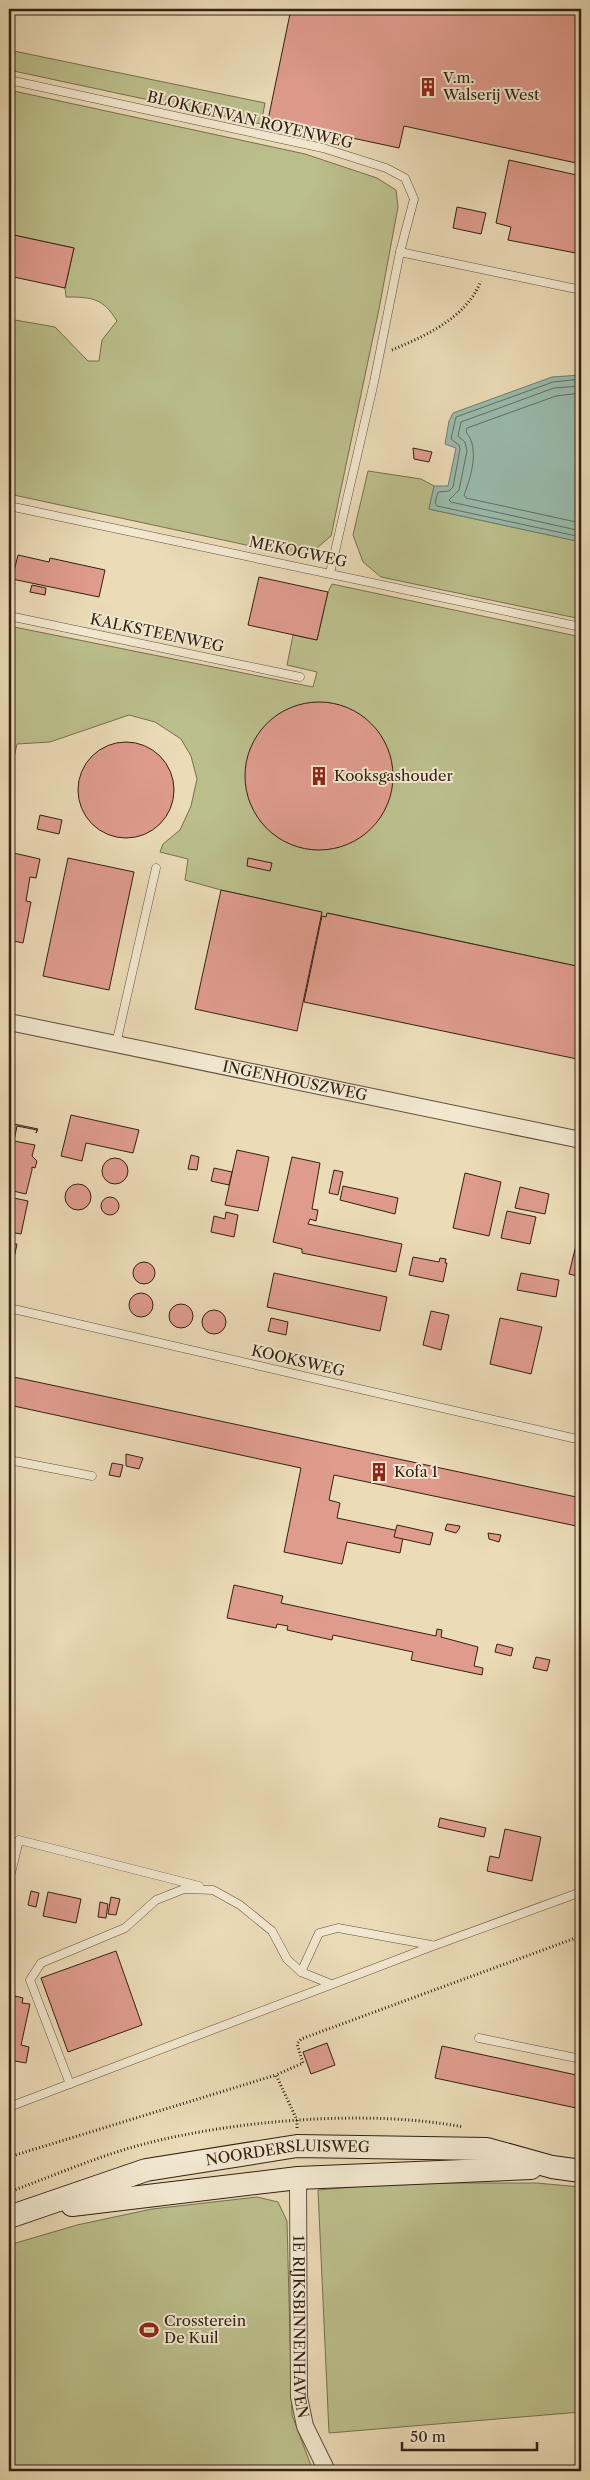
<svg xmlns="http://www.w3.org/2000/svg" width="590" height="2480" font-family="'Libre Caslon Text',serif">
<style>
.green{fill:#bbbf8c;stroke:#767050}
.water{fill:#99bbac;stroke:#707d6f}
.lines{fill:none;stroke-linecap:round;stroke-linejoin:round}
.shore{stroke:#666e60;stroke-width:1}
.building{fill:#df9c8d;stroke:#322014}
.lane-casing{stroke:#604f3d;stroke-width:9}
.street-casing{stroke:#604f3d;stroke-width:18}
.secondary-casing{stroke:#322014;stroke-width:24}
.path{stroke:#322014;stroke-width:3;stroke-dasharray:1 2.5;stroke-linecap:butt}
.lane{stroke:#f2e8d0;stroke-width:8}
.street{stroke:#f2e8d0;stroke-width:16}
.secondary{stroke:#f2e8d0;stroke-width:22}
.labels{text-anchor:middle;stroke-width:4;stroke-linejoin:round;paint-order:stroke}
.poi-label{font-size:15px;fill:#322014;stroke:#f2e8d0;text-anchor:start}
.street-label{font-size:15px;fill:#322014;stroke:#f2e8d0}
</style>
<rect width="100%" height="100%" fill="#ebdbb7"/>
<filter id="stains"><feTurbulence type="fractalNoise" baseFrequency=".004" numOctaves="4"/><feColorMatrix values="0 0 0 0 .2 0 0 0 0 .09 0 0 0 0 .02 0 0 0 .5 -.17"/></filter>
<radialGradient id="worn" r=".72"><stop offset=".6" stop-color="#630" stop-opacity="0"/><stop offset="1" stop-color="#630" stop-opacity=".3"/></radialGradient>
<g class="green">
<polygon points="9,50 265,103 261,124 9,70"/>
<path d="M 9,90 L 305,154 L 377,178 L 396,190 L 398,207 L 379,309 L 331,536 L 311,553 L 288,554 L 9,494 L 9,319 L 55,327 L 88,361 L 99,361 L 102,340 L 117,321 C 103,298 92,297 66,297 L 65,288 L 74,248 L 9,234 Z"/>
<polygon points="368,471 421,479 434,486 429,509 581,542 581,619 381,577 363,562 353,535"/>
<polygon points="332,584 581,637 581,967 328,913 326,917 321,916 321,912 221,890 185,880 188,859 160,852 163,844 180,830 191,806 197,779 191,756 181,739 155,722 129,715 50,742 17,744 9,780 9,626 313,687 317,672 287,665 293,635 317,640 328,592"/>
<polygon points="401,2183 536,2183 581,2187 581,2412 329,2433 318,2190"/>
<polygon points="257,2197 278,2202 287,2221 292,2415 313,2471 9,2471 9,2245 77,2225 152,2209"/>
</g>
<polygon class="water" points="581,375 581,542 429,509 434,486 448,486 456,448 445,444 449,421 453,413 552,377"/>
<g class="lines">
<g class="shore">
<polyline points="581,379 553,382 456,417 451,439 459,445 460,449 453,487 449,491 438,492 435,503 437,506 581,537"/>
<polyline points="581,386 554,388 461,422 458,436 465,442 467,451 459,490 449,500 451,502 581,531"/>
<path d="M 581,393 L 556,396 L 467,428 L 466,432 C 480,448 471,477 464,495 L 466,498 L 581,523"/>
</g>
</g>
<g class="building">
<polygon points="291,9 581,9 581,164 404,126 399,148 268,120"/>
<polygon points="509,160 581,176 581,254 508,240 511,227 496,223"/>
<polygon points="457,207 486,213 481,234 453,228"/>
<polygon points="9,234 74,248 65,288 9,276"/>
<polygon points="413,448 432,452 429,462 414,459"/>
<polygon points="18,555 49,562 50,558 105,570 99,597 12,579"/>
<polygon points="259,577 328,592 317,640 248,625"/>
<polygon points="32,585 46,588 45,595 30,592"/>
<circle cx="319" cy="776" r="74"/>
<circle cx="126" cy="790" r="48"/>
<polygon points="40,815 62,820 59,834 37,829"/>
<polygon points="9,852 40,859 36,878 30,877 26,901 31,902 23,943 9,940"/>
<polygon points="68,858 134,872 109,990 43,976"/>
<polygon points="248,858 272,863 270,871 247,866"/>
<polygon points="221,890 322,912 297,1031 195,1009"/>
<polygon points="327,913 581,967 581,1056 578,1055 577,1059 304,1002 322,916 326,917"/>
<polygon points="71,1115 139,1130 133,1153 86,1143 82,1161 61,1156"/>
<polygon points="9,1123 38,1129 36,1133 37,1130 17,1126 14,1141 35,1145 32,1156 37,1161 35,1168 32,1167 32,1170 26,1194 9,1190"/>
<polygon points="237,1150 269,1157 258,1211 225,1205"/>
<polygon points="191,1155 199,1157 197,1170 188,1169"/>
<polygon points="292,1157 320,1163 312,1209 318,1210 316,1221 310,1219 308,1224 402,1244 396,1272 302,1253 302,1249 273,1242"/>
<circle cx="115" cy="1171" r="13"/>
<polygon points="214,1168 232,1172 229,1185 211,1181"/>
<polygon points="334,1170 343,1172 338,1195 329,1193"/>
<polygon points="465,1173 501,1182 489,1236 453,1228"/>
<circle cx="78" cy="1197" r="13"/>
<polygon points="343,1186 398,1198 395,1214 340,1200"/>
<polygon points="520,1187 549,1194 545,1214 515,1208"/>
<polygon points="9,1197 28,1201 21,1234 9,1232"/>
<circle cx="110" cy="1206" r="9"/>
<polygon points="507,1211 536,1217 530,1244 501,1238"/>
<polygon points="226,1212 238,1215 234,1237 211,1232 214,1216 225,1219"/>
<polygon points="9,1243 17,1244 9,1282"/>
<polygon points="576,1245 581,1246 581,1277 569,1274"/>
<polygon points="413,1257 439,1262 440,1258 446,1259 445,1263 447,1263 443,1282 409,1275"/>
<circle cx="144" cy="1273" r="11"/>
<polygon points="274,1273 387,1297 380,1331 267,1307"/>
<polygon points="521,1273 559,1280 556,1297 517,1290"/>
<circle cx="141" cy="1305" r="12"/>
<circle cx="181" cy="1316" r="12"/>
<circle cx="214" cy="1322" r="12"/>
<polygon points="431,1311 449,1315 441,1350 423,1345"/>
<polygon points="271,1318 288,1322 286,1335 268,1331"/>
<polygon points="500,1318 542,1327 531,1374 490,1364"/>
<polygon points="9,1376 581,1498 581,1527 334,1475 329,1500 340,1503 337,1518 404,1532 400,1553 347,1542 342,1564 284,1552 301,1468 9,1405"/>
<polygon points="126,1454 143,1458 139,1469 126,1466"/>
<polygon points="112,1463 123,1465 120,1477 109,1475"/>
<polygon points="447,1524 460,1526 459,1529 456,1533 445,1530"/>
<polygon points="397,1525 433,1533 430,1545 394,1537"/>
<polygon points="488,1533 501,1535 499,1542 489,1539"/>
<polygon points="234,1585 283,1596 281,1603 436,1636 437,1629 442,1630 441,1637 478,1647 474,1666 483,1668 482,1675 411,1660 413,1652 333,1635 332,1640 287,1630 288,1626 277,1624 276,1628 227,1618"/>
<polygon points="497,1644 513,1648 511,1656 495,1652"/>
<polygon points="536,1657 550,1660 547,1671 533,1668"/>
<polygon points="440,1818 486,1828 484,1837 438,1827"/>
<polygon points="505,1829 541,1837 532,1881 487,1871 490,1856 499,1858"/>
<polygon points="31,1891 39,1893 36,1907 28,1905"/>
<polygon points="48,1892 81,1899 76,1923 43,1916"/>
<polygon points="111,1897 120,1899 116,1915 108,1914"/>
<polygon points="100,1902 108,1904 106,1918 98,1917"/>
<polygon points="116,1951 142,2025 68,2052 41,1978"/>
<polygon points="15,1996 23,1998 22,2003 30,2004 21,2045 29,2047 26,2063 9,2060 9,2026"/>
<polygon points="327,2043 335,2065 311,2074 303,2052"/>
<polygon points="442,2046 581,2076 581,2109 435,2078"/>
</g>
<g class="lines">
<g class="lane-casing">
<g id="lane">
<polyline points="9,80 323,148 386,168 405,178 414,199 400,252 581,290"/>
<polyline points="9,506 581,627"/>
<polyline points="330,573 374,382 400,252"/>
<polyline points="9,616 300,677"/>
<polyline points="116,1044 156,868"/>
<polyline points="9,1308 581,1440"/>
<polyline points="9,1460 92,1476"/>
<polyline points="11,1873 19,1840 199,1886"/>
<polyline points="331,1984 301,1972 319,1933 338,1928 431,1945"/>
<polyline points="479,2038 581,2059"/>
<polyline points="70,2084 30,1980 41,1963 125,1928 156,1900 184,1889 213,1890 240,1905 272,1931 287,1959 301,1972"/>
<polyline points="9,2107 433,1946 581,1892"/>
</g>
</g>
<g class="street-casing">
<g id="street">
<path id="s1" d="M 9,1022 L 581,1140"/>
<path id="s2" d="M 298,2178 L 299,2397 L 305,2426 L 327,2471"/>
</g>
</g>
<g class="secondary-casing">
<g id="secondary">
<polyline points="72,2205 298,2178 531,2168"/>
<path id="s3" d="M 9,2217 L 146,2170 L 297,2146 L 487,2149 L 552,2167 L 581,2171"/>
</g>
</g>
<g class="path">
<path d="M 392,350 C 427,335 466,318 481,281"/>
<polyline points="297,2128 297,2120 276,2075 303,2063 297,2044 301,2039 581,1936"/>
<polyline points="9,2157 276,2075"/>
<path d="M 9,2192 C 53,2176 98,2156 144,2144 C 236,2120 370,2109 463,2127"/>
</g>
<use href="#lane" class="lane"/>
<use href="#street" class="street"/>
<use href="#secondary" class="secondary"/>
</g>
<defs>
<g id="building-bare" transform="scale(1.5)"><path d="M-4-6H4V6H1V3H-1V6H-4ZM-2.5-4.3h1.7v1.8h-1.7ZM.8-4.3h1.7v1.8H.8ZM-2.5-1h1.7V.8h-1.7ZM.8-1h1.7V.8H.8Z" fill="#8f2418" stroke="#f2e8d0" stroke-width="2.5" paint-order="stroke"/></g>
<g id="stadium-bare" transform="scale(1.5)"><path d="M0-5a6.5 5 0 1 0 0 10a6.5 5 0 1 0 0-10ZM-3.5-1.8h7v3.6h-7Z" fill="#8f2418" stroke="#f2e8d0" stroke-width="2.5" paint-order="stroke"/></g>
</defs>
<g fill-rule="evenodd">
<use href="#building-bare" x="428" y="87"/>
<use href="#building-bare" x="319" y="776"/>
<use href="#building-bare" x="379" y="1472"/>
<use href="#stadium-bare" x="149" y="2330"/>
</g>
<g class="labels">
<g class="poi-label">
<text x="443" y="83">V.m.<tspan x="443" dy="17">Walserij West</tspan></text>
<text x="334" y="781">Kooksgashouder</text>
<text x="394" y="1477">Kofa 1</text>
<text x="164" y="2326">Crossterein<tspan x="164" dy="17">De Kuil</tspan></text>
</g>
<g class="street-label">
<text transform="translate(250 120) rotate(13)" y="5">BLOKKENVAN ROYENWEG</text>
<text transform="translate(298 552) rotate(12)" y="5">MEKOGWEG</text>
<text transform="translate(157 633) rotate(12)" y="5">KALKSTEENWEG</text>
<text dy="5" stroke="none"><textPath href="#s1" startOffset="292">INGENHOUSZWEG</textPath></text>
<text transform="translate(298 1361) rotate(13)" y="5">KOOKSWEG</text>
<text dy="5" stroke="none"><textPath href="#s3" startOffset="288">NOORDERSLUISWEG</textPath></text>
<text dy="5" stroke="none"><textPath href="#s2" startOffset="149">1E RIJKSBINNENHAVEN</textPath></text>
</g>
</g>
<rect width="590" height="2480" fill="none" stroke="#ebdbb7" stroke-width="30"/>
<rect x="10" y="10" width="570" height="2460" fill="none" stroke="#322014" stroke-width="2.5"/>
<rect x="15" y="15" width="560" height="2450" fill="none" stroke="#322014"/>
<path d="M402 2442v8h135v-8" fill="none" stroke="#322014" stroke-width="2.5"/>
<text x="410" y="2442" font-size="15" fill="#322014" stroke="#f2e8d0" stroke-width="4" paint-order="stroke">50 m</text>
<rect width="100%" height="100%" filter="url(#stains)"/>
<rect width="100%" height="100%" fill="url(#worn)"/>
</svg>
